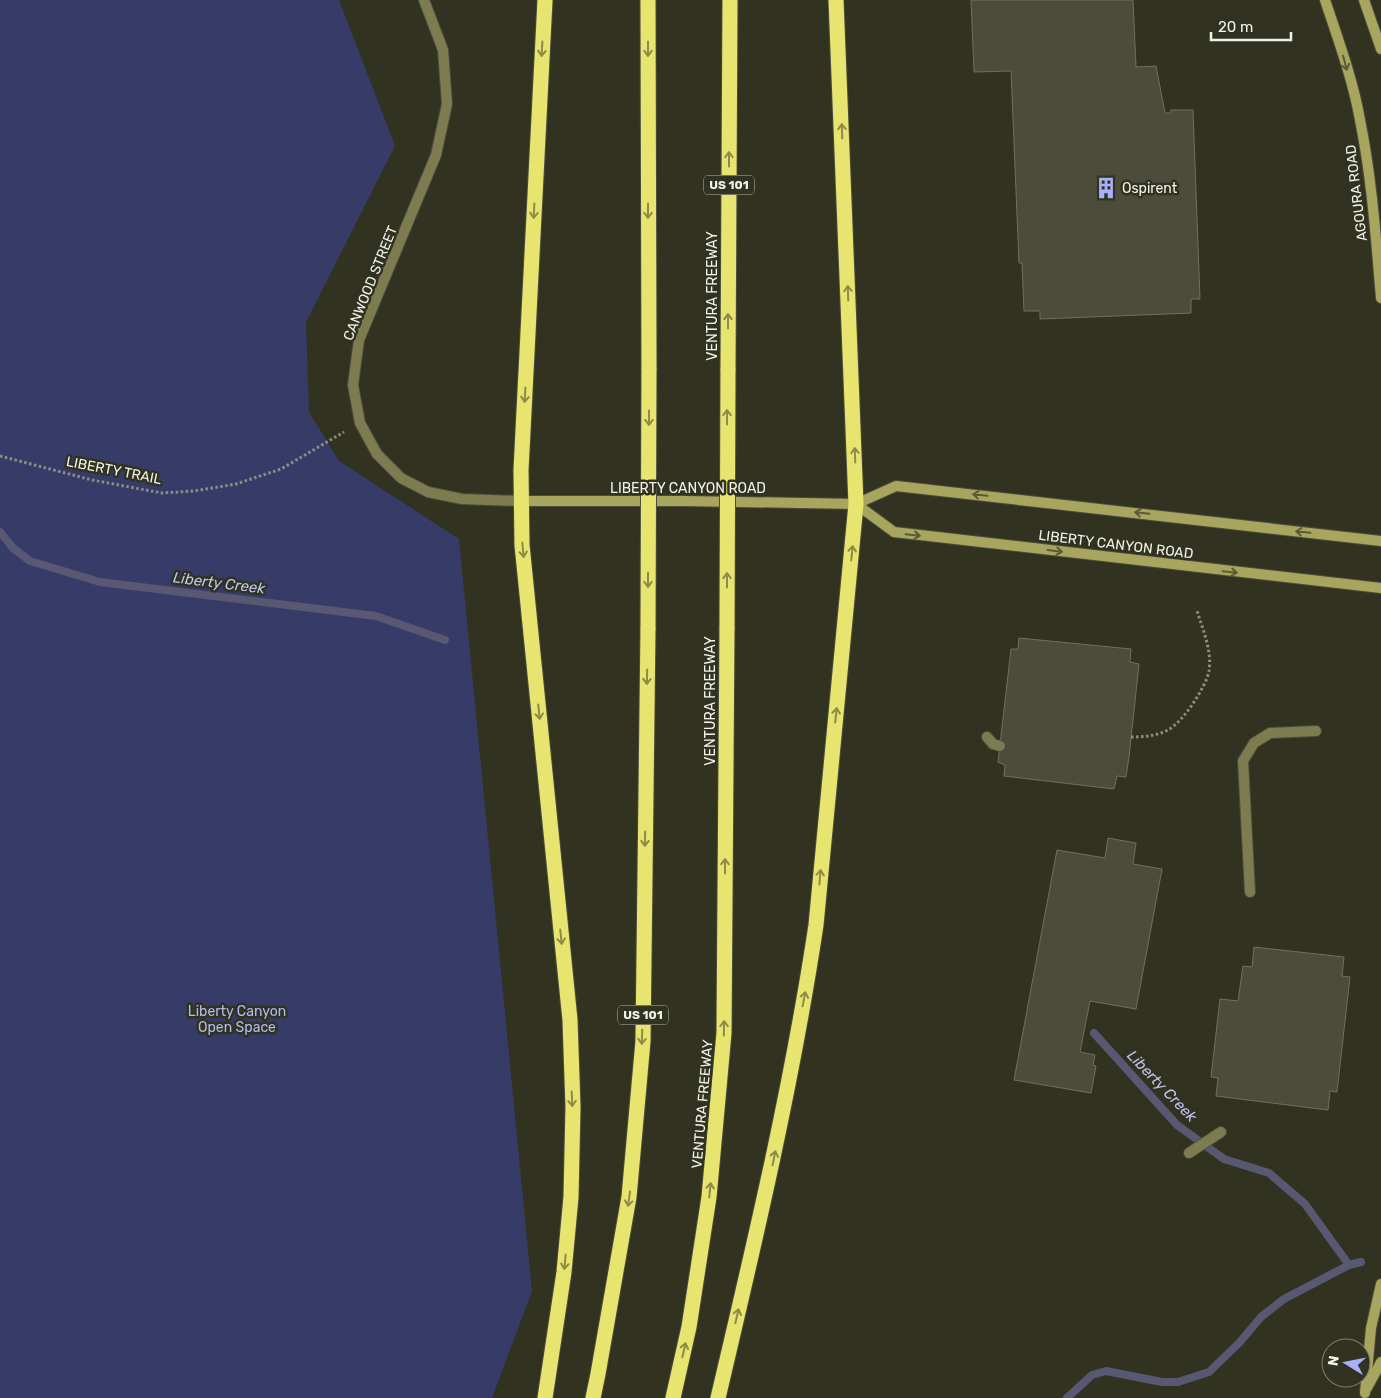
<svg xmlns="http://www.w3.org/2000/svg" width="1381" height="1398" font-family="Rubik,sans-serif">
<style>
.green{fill:#373b68}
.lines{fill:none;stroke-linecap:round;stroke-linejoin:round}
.stream{stroke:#585872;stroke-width:8}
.building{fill:#4c4c3a;stroke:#70705d}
.lane-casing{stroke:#4d4d3d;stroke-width:12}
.street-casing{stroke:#4d4d3d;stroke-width:12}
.secondary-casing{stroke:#4d4d3d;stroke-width:12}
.highway-casing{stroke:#4d4d3d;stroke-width:17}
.path{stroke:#8d8e80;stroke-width:3;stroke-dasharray:2.5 2.5;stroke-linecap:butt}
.lane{stroke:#7d7c50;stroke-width:10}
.street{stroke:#7d7c50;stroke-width:10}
.secondary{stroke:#a8a65e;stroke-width:10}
.highway{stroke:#e7e470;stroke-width:15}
.highway-bridge-casing{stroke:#4d4d3d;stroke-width:17;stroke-linecap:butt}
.highway-bridge{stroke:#e7e470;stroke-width:15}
.oneway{stroke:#8c8b48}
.oneway2{stroke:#5b5b36}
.labels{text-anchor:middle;stroke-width:5;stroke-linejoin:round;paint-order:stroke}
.shield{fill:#323221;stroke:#b8b9ac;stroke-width:1}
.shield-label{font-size:12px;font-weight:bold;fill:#f2f3e8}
.poi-label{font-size:14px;fill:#f2f3e8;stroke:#323221;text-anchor:start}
.street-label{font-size:14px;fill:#f2f3e8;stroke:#323221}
.park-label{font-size:14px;fill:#b2baf7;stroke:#323221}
.water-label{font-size:15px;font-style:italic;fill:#bfc6f3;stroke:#323221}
</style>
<rect width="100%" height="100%" fill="#323221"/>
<polygon class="green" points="0,0 339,0 395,146 306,322 309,412 339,461 459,539 532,1291 492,1398 0,1398"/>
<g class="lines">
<g class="stream">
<polyline points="0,532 13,548 30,561 100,582 376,616 445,640"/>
<polyline points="1094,1033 1177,1125 1224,1159 1269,1173 1305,1204 1349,1265"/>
<polyline points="1067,1398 1092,1375 1106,1371 1162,1382 1178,1382 1209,1372 1240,1342 1261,1317 1284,1299 1349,1265 1361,1262"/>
</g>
</g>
<g class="building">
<polygon points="971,0 1133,0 1136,67 1156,66 1165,113 1171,113 1171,110 1193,110 1200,299 1191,299 1191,313 1040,319 1040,311 1024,311 1022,263 1019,263 1011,71 974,72"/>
<polygon points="1019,638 1131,649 1130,662 1139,664 1129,757 1126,777 1117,776 1114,789 1004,776 1005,765 998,762 1011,649 1018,649"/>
<polygon points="1108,838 1136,843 1133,864 1162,869 1136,1009 1090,1001 1080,1052 1095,1055 1093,1065 1096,1066 1091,1093 1014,1080 1057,850 1105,858"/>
<polygon points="1254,947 1344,957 1342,976 1350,977 1337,1092 1330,1091 1328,1110 1216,1096 1218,1078 1211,1077 1220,999 1238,1001 1243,966 1252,967"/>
</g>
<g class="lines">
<g class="lane-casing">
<g id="lane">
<polyline points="987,737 993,744 1000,746"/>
<polyline points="1250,892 1243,761 1254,743 1270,733 1316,731"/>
<polyline points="1189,1153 1221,1132"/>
</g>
</g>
<g class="street-casing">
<polyline id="street" points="424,0 443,50 447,104 436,155 359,340 353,385 360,423 377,454 401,478 428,492 462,499 520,501"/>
</g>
<g class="secondary-casing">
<g id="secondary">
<path d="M 1325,0 C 1338,39 1353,80 1360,120 C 1372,179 1376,239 1381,298"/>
<polyline points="1364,0 1381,49"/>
<polyline points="520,501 684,501 856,504 896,486 1381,541"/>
<polyline points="856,504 894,532 1381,588"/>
<polyline points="1367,1388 1381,1362"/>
<polyline points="1365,1393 1371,1328 1381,1284"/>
</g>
</g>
<g class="highway-casing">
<g id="highway">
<polyline points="545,0 521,470 522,545 570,1020 573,1107 571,1197 564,1272 545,1398"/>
<polyline points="648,0 649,369"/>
<polyline points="728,370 730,0"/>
<polyline points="593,1398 598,1374 629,1197 643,1041 648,628"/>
<polyline points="673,1398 689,1327 709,1197 724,1033 727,628"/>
<path d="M 718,1398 C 755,1241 792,1085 816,925 L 856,504 L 836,0"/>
</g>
</g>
<g class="path">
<polyline points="0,456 92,480 162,493 194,491 236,484 281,469 344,432"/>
<path d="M 1131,737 C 1144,737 1156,736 1168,730 C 1183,722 1206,687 1209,671 C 1212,650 1203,630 1197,611"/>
</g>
<use href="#lane" class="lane"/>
<use href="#street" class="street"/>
<use href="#secondary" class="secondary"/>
<use href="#highway" class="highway"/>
<g class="highway-bridge-casing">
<g id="highway-bridge">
<polyline points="648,628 649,369"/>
<polyline points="727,628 728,370"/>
</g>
</g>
<use href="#highway-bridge" class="highway-bridge"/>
</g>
<defs><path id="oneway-shaft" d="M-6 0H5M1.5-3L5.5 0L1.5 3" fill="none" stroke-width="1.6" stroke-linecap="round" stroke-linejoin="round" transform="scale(1.25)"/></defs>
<g class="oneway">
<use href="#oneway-shaft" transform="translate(542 49) rotate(93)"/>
<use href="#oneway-shaft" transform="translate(648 49) rotate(90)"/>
<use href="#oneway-shaft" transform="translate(842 131) rotate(-92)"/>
<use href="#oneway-shaft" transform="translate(729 159) rotate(-90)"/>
<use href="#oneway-shaft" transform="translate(534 211) rotate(93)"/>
<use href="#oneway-shaft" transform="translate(648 211) rotate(90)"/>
<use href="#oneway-shaft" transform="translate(848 293) rotate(-92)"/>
<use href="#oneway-shaft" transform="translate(728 321) rotate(-90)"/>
<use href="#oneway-shaft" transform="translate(525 395) rotate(93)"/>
<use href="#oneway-shaft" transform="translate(727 417) rotate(-90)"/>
<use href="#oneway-shaft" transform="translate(649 418) rotate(90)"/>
<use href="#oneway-shaft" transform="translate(855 455) rotate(-92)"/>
<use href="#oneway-shaft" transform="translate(523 550) rotate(85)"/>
<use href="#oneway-shaft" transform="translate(852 553) rotate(-84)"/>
<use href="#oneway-shaft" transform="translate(648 580) rotate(90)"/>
<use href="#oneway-shaft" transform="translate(727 580) rotate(-90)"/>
<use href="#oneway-shaft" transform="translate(647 677) rotate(91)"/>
<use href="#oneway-shaft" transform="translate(539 712) rotate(84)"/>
<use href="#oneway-shaft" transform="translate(836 715) rotate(-84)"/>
<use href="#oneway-shaft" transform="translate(645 839) rotate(91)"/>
<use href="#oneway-shaft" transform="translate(725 866) rotate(-90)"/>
<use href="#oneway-shaft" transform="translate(820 877) rotate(-85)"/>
<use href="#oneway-shaft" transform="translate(561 937) rotate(84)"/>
<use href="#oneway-shaft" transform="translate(804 999) rotate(-79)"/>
<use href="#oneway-shaft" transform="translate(724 1028) rotate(-89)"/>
<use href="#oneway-shaft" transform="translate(642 1037) rotate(92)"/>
<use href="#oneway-shaft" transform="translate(572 1099) rotate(88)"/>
<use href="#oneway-shaft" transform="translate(774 1158) rotate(-79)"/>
<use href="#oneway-shaft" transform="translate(710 1190) rotate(-84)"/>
<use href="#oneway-shaft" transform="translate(629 1199) rotate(98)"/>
<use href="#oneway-shaft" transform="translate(565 1262) rotate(95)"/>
<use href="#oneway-shaft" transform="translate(737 1316) rotate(-77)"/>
<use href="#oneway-shaft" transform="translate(684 1350) rotate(-77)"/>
</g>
<g class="oneway2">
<use href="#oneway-shaft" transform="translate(1345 63) rotate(75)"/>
<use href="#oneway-shaft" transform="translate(980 495) rotate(-174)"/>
<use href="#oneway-shaft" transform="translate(1142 513) rotate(-174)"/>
<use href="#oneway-shaft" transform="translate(1303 532) rotate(-174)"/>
<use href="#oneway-shaft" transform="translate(913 535) rotate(6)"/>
<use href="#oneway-shaft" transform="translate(1055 551) rotate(7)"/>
<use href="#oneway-shaft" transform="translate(1230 572) rotate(6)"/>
</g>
<defs>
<g id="building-bare" transform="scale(1.725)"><path d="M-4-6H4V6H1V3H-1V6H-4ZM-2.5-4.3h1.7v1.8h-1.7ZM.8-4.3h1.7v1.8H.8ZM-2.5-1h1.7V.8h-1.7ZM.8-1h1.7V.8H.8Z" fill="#a8b0fc" stroke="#323221" stroke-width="2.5" paint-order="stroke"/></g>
</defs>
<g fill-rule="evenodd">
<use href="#building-bare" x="1106" y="188"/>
</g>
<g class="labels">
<g class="shield">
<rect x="704" y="175.5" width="50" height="19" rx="4"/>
<rect x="618" y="1005.5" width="50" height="19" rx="4"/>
</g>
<g class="shield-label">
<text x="729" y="189">US 101</text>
<text x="643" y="1019">US 101</text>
</g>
<g class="poi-label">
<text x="1122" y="193">Ospirent</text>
</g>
<g class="street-label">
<text transform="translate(1356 193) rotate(-97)" y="5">AGOURA ROAD</text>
<text transform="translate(370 283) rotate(-68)" y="5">CANWOOD STREET</text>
<text transform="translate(712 296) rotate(-90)" y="5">VENTURA FREEWAY</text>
<text transform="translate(114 470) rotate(11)" y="5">LIBERTY TRAIL</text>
<text x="688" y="493">LIBERTY CANYON ROAD</text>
<text transform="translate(1116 544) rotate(7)" y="5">LIBERTY CANYON ROAD</text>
<text transform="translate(710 701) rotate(-90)" y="5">VENTURA FREEWAY</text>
<text transform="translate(702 1104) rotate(-85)" y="5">VENTURA FREEWAY</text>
</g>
<g class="park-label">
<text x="237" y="1016">Liberty Canyon<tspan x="237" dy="16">Open Space</tspan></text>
</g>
<g class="water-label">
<text transform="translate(219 583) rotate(7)" y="5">Liberty Creek</text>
<text transform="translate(1162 1086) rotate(46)" y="5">Liberty Creek</text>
</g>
</g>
<g transform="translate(1346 1363) rotate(280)"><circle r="24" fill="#323221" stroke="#7f7f71"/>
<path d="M0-4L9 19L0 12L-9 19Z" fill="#a8b0fc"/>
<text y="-8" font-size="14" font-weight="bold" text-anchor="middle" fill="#f2f3e8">N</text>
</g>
<path d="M1211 32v8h80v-8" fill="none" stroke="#f2f3e8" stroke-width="2.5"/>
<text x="1218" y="32" font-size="15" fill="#f2f3e8" stroke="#323221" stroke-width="4" paint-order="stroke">20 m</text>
</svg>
